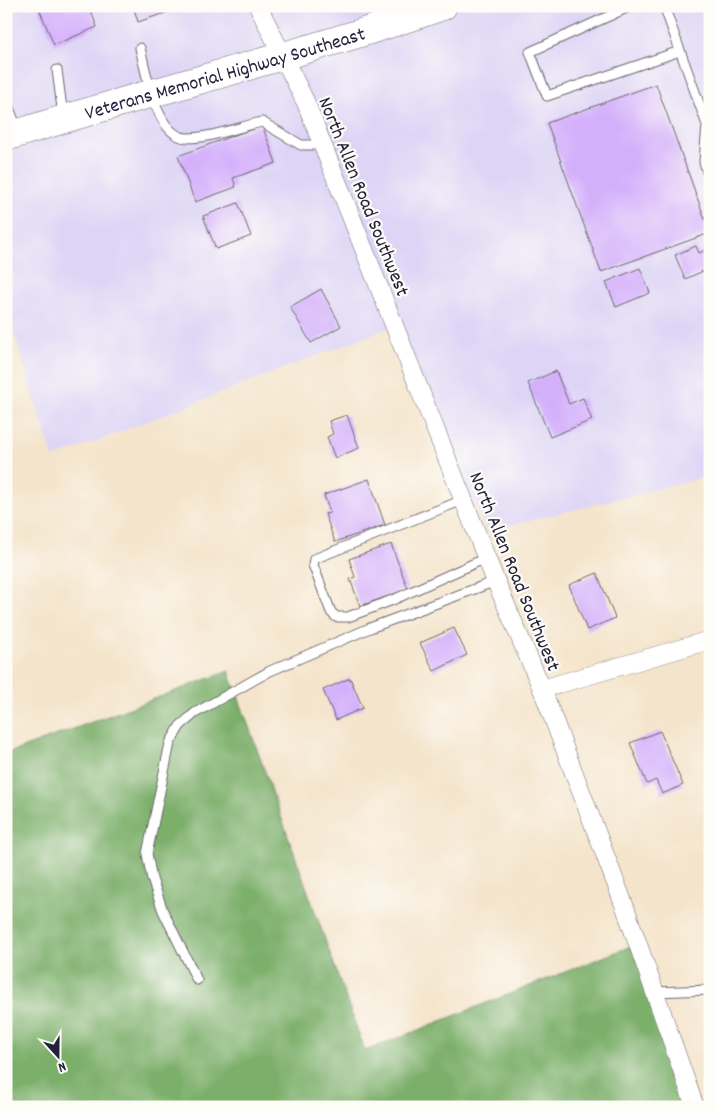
<svg xmlns="http://www.w3.org/2000/svg" width="716" height="1113" font-family="Dekko,sans-serif">
<style>
.built{fill:#ded5f6}
.forest{fill:#7caf6a;stroke:#4f6852}
.building{fill:#d4b0fb}
.lines{fill:none;stroke-linecap:round;stroke-linejoin:round}
.service-casing{stroke:#6c666d;stroke-width:11}
.minor-casing{stroke:#6c666d;stroke-width:19}
.primary-casing{stroke:#6c666d;stroke-width:29}
.service{stroke:#fff;stroke-width:9}
.minor{stroke:#fff;stroke-width:18}
.primary{stroke:#fff;stroke-width:28}
.labels{text-anchor:middle;stroke-width:4.5;stroke-linejoin:round;paint-order:stroke}
.street-label{font-size:20px;fill:#22223b;stroke:#fdfcf7}
</style>
<rect width="100%" height="100%" fill="#fdfcf7"/>
<filter id="ink" filterUnits="userSpaceOnUse"><feTurbulence type="fractalNoise" baseFrequency=".02" numOctaves="2"/><feDisplacementMap in="SourceGraphic" scale="10" xChannelSelector="R" yChannelSelector="G"/><feConvolveMatrix kernelMatrix="1 2 1 2 8 2 1 2 1" color-interpolation-filters="sRGB"/></filter>
<filter id="wash" filterUnits="userSpaceOnUse"><feTurbulence type="fractalNoise" baseFrequency=".0096" numOctaves="4" result="noise"/><feDisplacementMap in="SourceGraphic" scale="20" xChannelSelector="R" yChannelSelector="G"/><feGaussianBlur stdDeviation="1.12" result="paint"/><feColorMatrix in="noise" values="0 0 0 0 0 0 0 0 0 0 0 0 0 0 0 0 0 1.4 0 .05"/><feComposite in="paint" operator="in"/></filter>
<g filter="url(#wash)">
<rect width="100%" height="100%" fill="#f4e4cb"/>
<polygon class="built" points="6,6 710,6 710,476 487,531 391,327 53,458 6,307"/>
<polygon class="forest" points="229,671 365,1051 636,944 699,1107 6,1107 6,754"/>
<g id="blocks">
<g class="building">
<polygon points="38,6 89,6 97,27 54,45"/>
<polygon points="133,6 180,6 180,8 138,22"/>
<polygon points="656,84 710,233 601,272 547,123"/>
<polygon points="262,125 276,163 233,178 236,187 195,202 178,156"/>
<polygon points="238,203 251,236 216,249 203,216"/>
<polygon points="696,246 699,253 710,248 710,268 685,279 675,255"/>
<polygon points="640,268 650,293 616,307 606,282"/>
<polygon points="321,289 341,326 311,343 290,307"/>
<polygon points="556,371 569,404 583,398 592,420 550,437 528,383"/>
<polygon points="347,415 359,448 335,458 327,437 333,434 329,421"/>
<polygon points="369,479 385,525 335,542 325,514 330,513 324,495"/>
<polygon points="391,544 408,589 360,606 350,579 355,577 349,559"/>
<polygon points="597,573 615,618 587,630 569,585"/>
<polygon points="454,628 467,655 434,671 420,643"/>
<polygon points="350,678 363,708 336,720 323,690"/>
<polygon points="660,731 683,785 662,794 656,780 647,784 630,743"/>
</g>
</g>
</g>
<g filter="url(#ink)">
<use href="#blocks" fill-opacity="0" stroke="#6c666d" stroke-width="1"/>
<g class="lines">
<g class="service-casing">
<g id="service">
<polyline points="631,6 530,52 547,96 680,51"/>
<polyline points="664,6 707,125 704,162 710,181"/>
<path d="M 140,48 C 146,71 156,137 187,138 C 211,138 239,127 262,122 L 301,145 L 323,145"/>
<polyline points="57,70 63,116"/>
<polyline points="6,101 18,130"/>
<polyline points="463,500 314,559 313,565 331,612 336,617 348,617 395,599 486,558"/>
<polyline points="197,980 163,911 152,879 147,854 170,743 180,726 195,713 270,671 370,628 496,581"/>
<polyline points="654,992 710,990"/>
</g>
</g>
<g class="minor-casing">
<g id="minor">
<polyline points="258,6 306,103 494,577 542,689 626,910 695,1107"/>
<polyline points="542,689 710,640"/>
</g>
</g>
<g class="primary-casing">
<g id="primary">
<path id="s1" d="M 6,137 C 151,90 299,56 443,6"/>
</g>
</g>
<use href="#service" class="service"/>
<use href="#minor" class="minor"/>
<use href="#primary" class="primary"/>
</g>
</g>
<g class="labels">
<g class="street-label">
<text dy="7" stroke="none"><textPath href="#s1" startOffset="228">Veterans Memorial Highway Southeast</textPath></text>
<text transform="translate(365 196) rotate(68)" y="7">North Allen Road Southwest</text>
<text transform="translate(516 571) rotate(68)" y="7">North Allen Road Southwest</text>
</g>
</g>
<rect width="716" height="1113" fill="none" stroke="#fdfcf7" stroke-width="25"/>
<g transform="translate(58 1056) rotate(159)" stroke="#fdfcf7" stroke-width="4" paint-order="stroke">
<path d="M0-4L9 19L0 12L-9 19Z" fill="#22223b"/>
<text y="-8" font-size="14" font-weight="bold" text-anchor="middle" fill="#22223b">N</text>
</g>
</svg>
